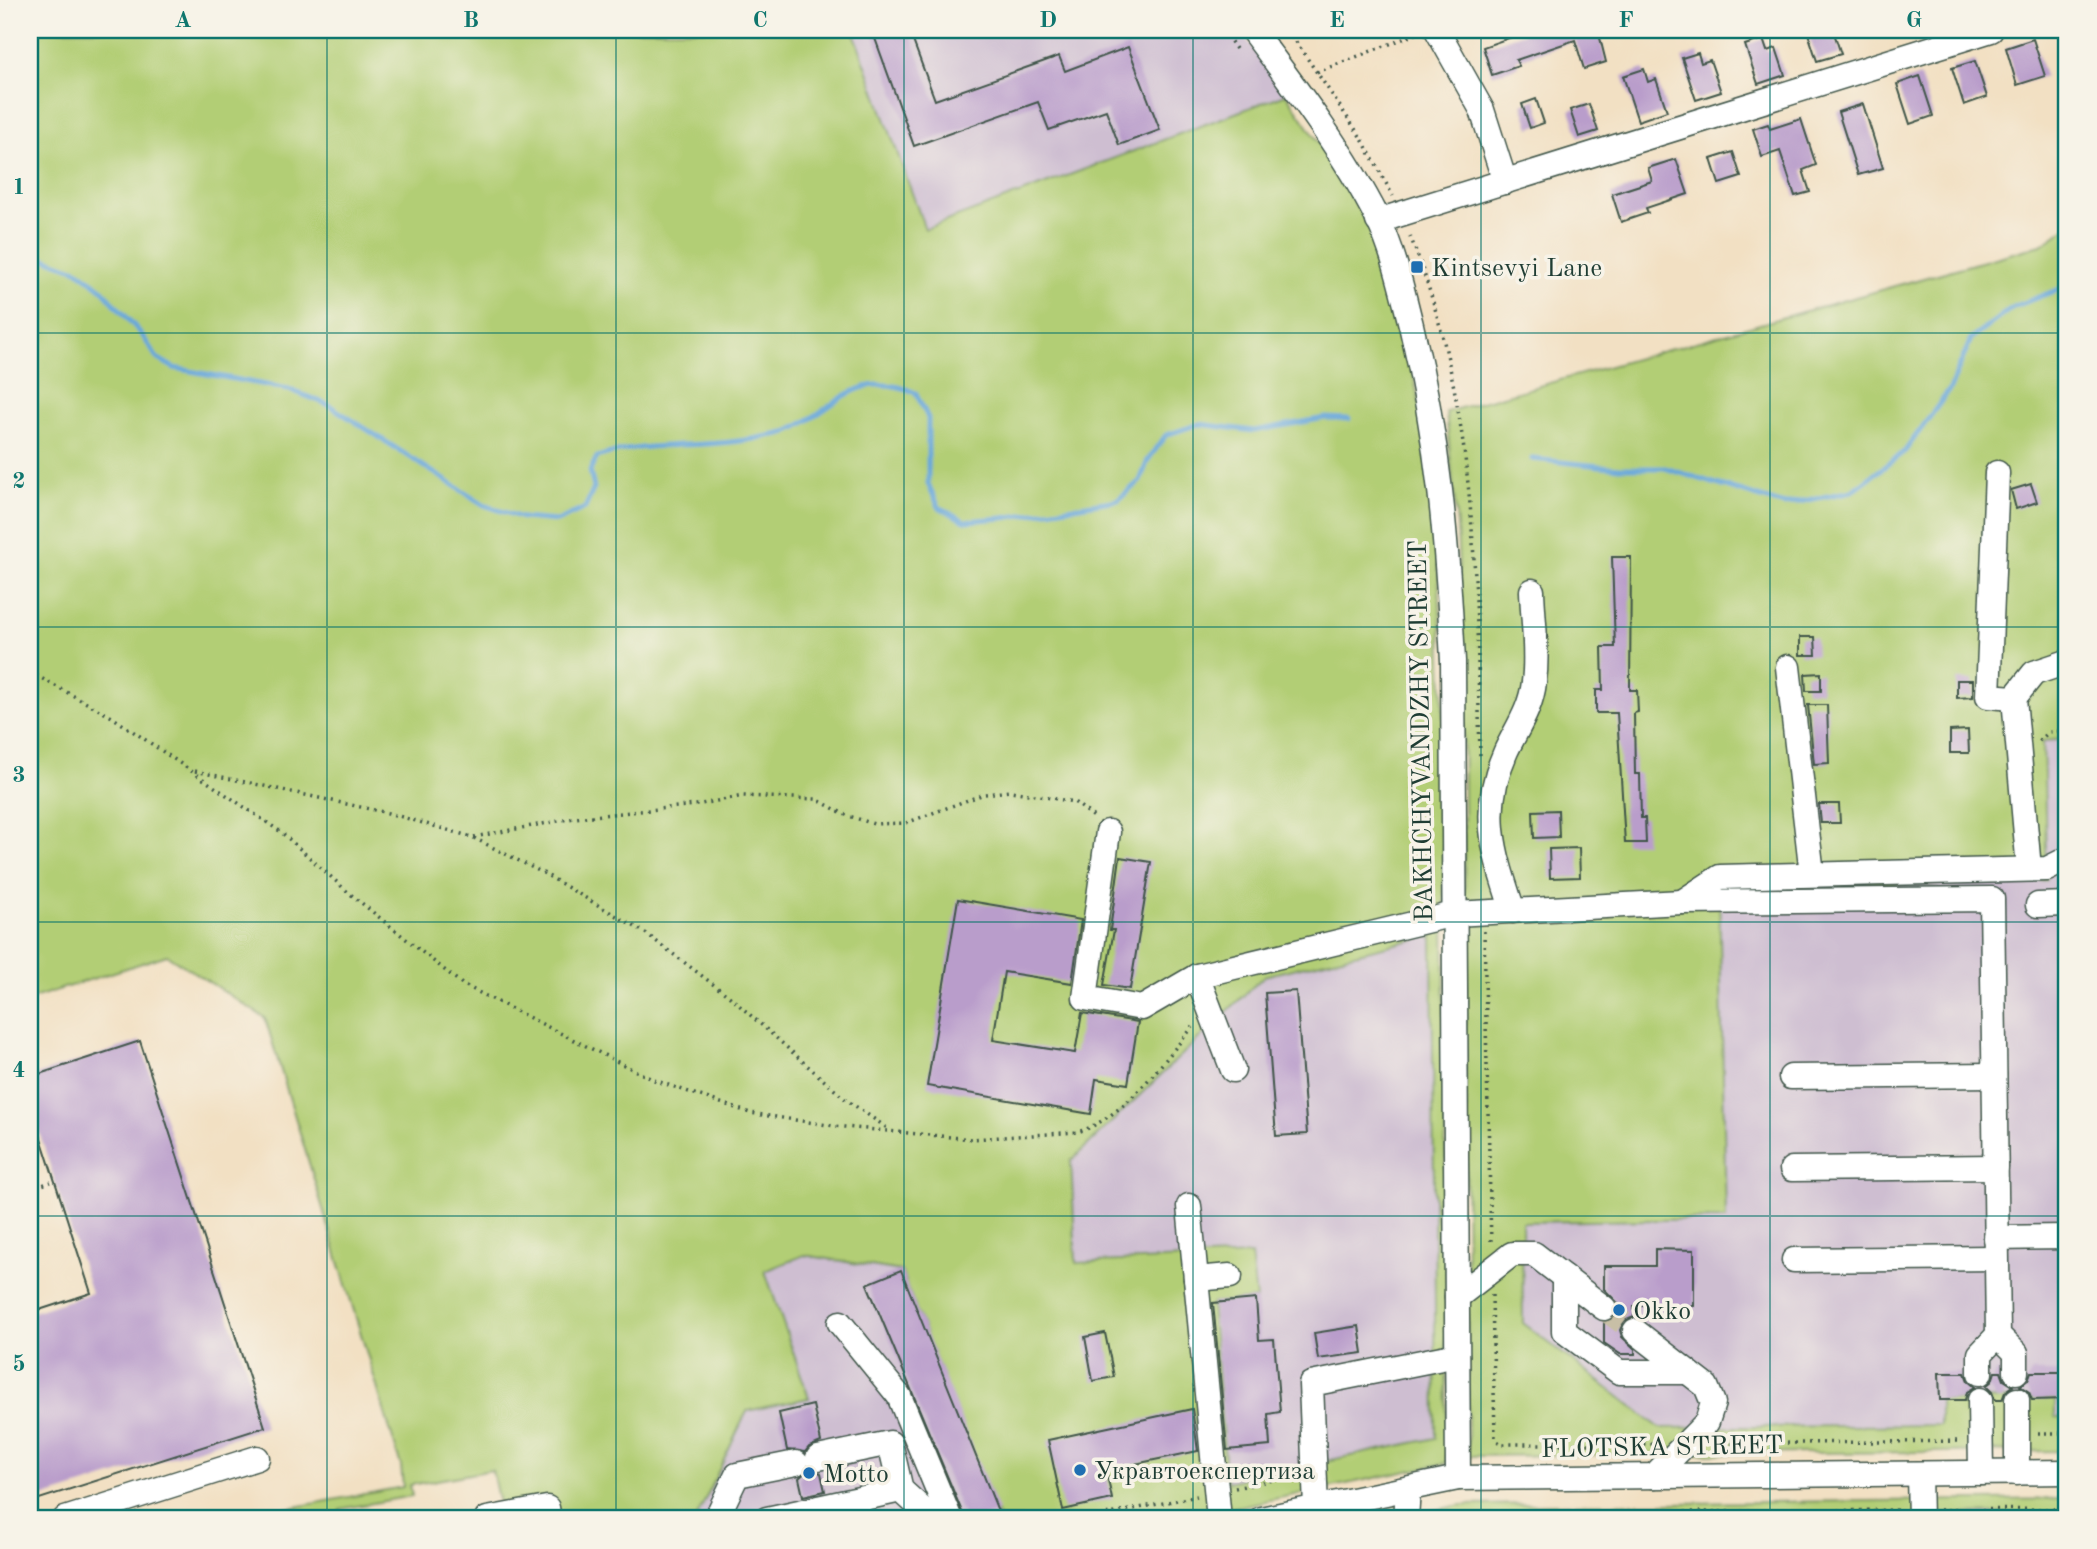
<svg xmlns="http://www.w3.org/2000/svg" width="2097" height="1549" font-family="'Old Standard TT',serif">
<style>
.industrial{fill:#cebed1}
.green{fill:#b2ce75;stroke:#688654;stroke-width:2;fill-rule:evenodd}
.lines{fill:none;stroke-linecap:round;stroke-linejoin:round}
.stream{stroke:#68a7da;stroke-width:5}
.building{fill:#b99dcb}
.minor-tunnel{stroke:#c8bfa6;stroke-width:24;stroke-dasharray:24 12;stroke-linecap:butt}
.minor-casing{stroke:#3f5549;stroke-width:27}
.path{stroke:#3f5549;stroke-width:3.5;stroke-dasharray:2 5;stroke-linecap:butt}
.minor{stroke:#fff;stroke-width:24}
.grid{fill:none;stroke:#0f766e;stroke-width:2;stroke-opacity:0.55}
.poi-dot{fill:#1f6fb2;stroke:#f7f3e8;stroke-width:2.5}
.labels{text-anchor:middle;stroke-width:7;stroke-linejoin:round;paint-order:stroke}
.poi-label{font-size:26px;fill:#1f3d34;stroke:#f7f3e8;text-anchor:start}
.street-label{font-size:26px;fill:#1f3d34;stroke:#f7f3e8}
.neatline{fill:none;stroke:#0f766e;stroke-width:2.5}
.grid-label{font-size:23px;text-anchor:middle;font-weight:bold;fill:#0f766e}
</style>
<rect width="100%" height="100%" fill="#f7f3e8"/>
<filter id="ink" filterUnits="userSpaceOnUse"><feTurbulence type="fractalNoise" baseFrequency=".0143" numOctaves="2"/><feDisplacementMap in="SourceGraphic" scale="14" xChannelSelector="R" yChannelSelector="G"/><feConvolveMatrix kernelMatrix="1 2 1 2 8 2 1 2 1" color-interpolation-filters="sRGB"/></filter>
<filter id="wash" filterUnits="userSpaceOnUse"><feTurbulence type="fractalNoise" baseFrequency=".00686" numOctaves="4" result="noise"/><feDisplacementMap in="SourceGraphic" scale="28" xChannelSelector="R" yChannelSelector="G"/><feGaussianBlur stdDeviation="1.57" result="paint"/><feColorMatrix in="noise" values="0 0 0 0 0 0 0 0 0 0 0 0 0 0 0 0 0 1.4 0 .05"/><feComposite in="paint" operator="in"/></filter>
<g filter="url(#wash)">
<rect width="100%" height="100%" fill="#f2e0c3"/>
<g class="industrial">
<polygon points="853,30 1240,30 1286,94 925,229"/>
<polygon points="2067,739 2067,1418 2055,1417 2054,1399 1940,1400 1940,1425 1660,1428 1523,1323 1522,1221 1726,1219 1719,889 2047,869 2043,740"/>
<polygon points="1432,935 1436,1438 1227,1482 1211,1303 1076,1263 1071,1162 1264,976"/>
<polygon points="804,1255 901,1270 999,1519 696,1519 747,1411 809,1398 765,1271"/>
<polygon points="2035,1513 2035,1519 1933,1519 1933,1514"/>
<polygon points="1897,1514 1897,1519 1516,1519 1602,1516"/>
</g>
<g class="green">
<path d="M 30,30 L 853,30 L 925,229 L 1286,94 C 1325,152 1368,209 1389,277 C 1448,469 1443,673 1444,871 C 1445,1069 1446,1266 1447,1463 L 1179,1519 L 999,1519 L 901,1271 L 804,1255 L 765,1271 L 809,1398 L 747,1411 L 696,1519 L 502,1519 L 492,1470 L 410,1485 L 412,1496 L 340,1509 L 342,1519 L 230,1519 L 403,1487 L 401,1466 L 265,1018 L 167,955 L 30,999 ZM 1432,935 L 1436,1438 L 1227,1482 L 1211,1304 L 1256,1299 L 1251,1255 L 1076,1263 L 1071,1161 L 1264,976 Z"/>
<polygon points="2067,227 2067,739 2043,741 2047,880 1719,889 1726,1219 1522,1222 1523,1323 1660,1428 1940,1425 1940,1400 2055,1399 2055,1417 2067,1418 2067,1451 1468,1456 1463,662 1457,525 1446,412 2041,245"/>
<polygon points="2067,1499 2067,1519 2035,1519 2035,1513 1934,1514 1933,1519 1897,1519 1897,1514 1389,1519 1461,1505"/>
</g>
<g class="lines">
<g class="stream">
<path d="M 30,253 L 77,270 L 101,288 L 142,335 L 157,358 L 174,368 L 288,389 L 329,405 L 484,505 L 522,518 L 557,521 L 585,508 L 594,488 L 590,471 L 597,457 C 646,440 710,449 763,437 C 771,435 782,435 789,431 C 836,409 857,367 916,393 L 928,418 L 928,484 L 939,507 L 965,521 L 1003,518 L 1118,500 L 1140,481 L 1148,460 L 1166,435 L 1199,424 L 1254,431 L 1325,418 L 1349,419"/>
<polyline points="1532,459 1620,468 1665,468 1784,505 1852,491 1905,451 1950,389 1971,339 2013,307 2067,286"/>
</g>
</g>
<g id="blocks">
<g class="building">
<polygon points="872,30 909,30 935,100 1059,56 1065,71 1128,47 1160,130 1119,145 1106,110 1049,130 1038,102 914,146"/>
<polygon points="1525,30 1598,30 1606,62 1584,69 1575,40 1516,60 1519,66 1492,75 1483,47 1526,32"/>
<polygon points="1807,30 1833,30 1841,54 1817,61"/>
<polygon points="1763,39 1767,51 1776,48 1785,75 1758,84 1745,45"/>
<polygon points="2033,39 2045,76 2017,85 2006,48"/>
<polygon points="1698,53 1701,63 1710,60 1721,92 1696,100 1682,58"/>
<polygon points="1975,61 1987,97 1964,105 1952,68"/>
<polygon points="1644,69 1648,82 1656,79 1667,111 1638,121 1623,76"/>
<polygon points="1920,76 1933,116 1910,124 1897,84"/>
<polygon points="1536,99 1544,123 1530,128 1522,104"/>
<polygon points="1589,104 1598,131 1579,137 1570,110"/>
<polygon points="1863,104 1883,168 1858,175 1838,112"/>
<polygon points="1801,119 1816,165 1803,170 1810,192 1795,196 1780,151 1762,157 1753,129 1768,124 1770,129"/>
<polygon points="1733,152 1741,177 1719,184 1711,159"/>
<polygon points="1676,159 1688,194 1646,208 1648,213 1621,222 1612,194 1652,181 1648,168"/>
<polygon points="2031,484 2037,502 2016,509 2011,490"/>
<polygon points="1612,557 1631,557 1630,690 1637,690 1638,712 1634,713 1635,774 1640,774 1641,818 1645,818 1646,843 1625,843 1617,713 1596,713 1596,690 1603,690 1602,647 1615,647"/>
<polygon points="1800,637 1815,637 1816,655 1800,655"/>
<polygon points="1821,673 1821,691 1806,691 1805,674"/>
<polygon points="1957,680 1973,680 1973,697 1957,698"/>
<polygon points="1808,705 1827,705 1829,763 1814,764"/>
<polygon points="1968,730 1969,753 1950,753 1950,731"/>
<polygon points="1819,804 1839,804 1840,823 1821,823"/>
<polygon points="1558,810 1559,837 1534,838 1533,811"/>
<polygon points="1579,848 1580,877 1550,878 1549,849"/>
<polygon points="1120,857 1151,862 1130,989 1104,985 1114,930 1110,930"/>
<polygon points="958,899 1081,920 1072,983 1004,972 993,1040 1075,1053 1082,1013 1138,1022 1128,1084 1096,1079 1091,1114 927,1086"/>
<polygon points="1296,991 1307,1134 1276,1136 1265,993"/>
<polygon points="140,1041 265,1427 30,1502 30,1313 91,1293 30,1104 30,1077"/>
<polygon points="1655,1249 1694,1250 1694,1306 1634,1306 1634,1317 1624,1321 1620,1330 1622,1337 1635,1349 1635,1354 1620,1354 1604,1343 1604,1323 1615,1318 1619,1309 1617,1302 1604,1289 1604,1266 1655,1266"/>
<polygon points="901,1270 998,1511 977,1519 965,1519 867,1284"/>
<polygon points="1256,1299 1259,1340 1274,1339 1280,1412 1268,1414 1270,1446 1227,1450 1213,1303"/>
<polygon points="1359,1326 1363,1353 1318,1359 1314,1333"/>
<polygon points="1105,1333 1114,1377 1093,1381 1085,1337"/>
<polygon points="1995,1372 2001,1372 2004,1380 2013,1386 2005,1392 2002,1400 1995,1400 1992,1392 1986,1386 1992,1381"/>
<polygon points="2031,1372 2067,1372 2067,1399 2032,1400 2029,1392 2020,1386 2028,1380"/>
<polygon points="1939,1373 1965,1373 1968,1381 1975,1387 1967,1392 1965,1400 1940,1400"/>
<polygon points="813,1405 821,1442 809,1447 805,1452 787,1450 779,1413"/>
<polygon points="1192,1409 1198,1451 1106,1470 1112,1499 1063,1510 1048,1440"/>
<polygon points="809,1469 821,1473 825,1491 803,1496 799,1478"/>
</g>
</g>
</g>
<g filter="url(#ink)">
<use href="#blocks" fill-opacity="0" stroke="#3f5549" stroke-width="2"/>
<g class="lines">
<polyline class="minor-tunnel" points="1604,1308 1635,1331"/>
<g class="minor-casing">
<g id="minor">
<path d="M 1252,30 C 1297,90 1344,152 1378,219 C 1394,252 1402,290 1411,325 C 1439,441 1447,543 1453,661 L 1458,1478"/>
<polyline points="1437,30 1482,110 1505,182"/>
<polyline points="1378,221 1991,30"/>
<polyline points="1997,473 1988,696 2014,698"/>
<polyline points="1788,667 1812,874"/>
<polyline points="2014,698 2029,869"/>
<polyline points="2014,698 2034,673 2067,662"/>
<polyline points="1108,832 1085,998 1142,1008 1197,976 1454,914 1682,902 1992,899 1998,1335 2016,1353 2016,1372"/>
<polyline points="1682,902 1720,877 2047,869 2067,859"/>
<polyline points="2038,905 2067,904"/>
<path d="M 1513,911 C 1494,853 1479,811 1506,751 C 1517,728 1531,709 1534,682 C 1538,653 1533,621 1532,591"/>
<polyline points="1197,976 1233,1070"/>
<polyline points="1791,1077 1994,1075"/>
<polyline points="1792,1169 1996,1167"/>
<polyline points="1189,1206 1219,1519"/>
<polyline points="1996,1238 2067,1237"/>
<polyline points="1794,1260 1996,1258"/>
<polyline points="1564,1277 1564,1331 1619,1372 1687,1372"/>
<polyline points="1196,1279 1230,1276"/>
<polyline points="1457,1297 1512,1254 1534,1254 1604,1308"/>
<polyline points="840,1323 899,1396 950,1519"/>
<polyline points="1635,1331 1706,1386 1713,1403 1707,1422 1654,1476"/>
<polyline points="1980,1373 1980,1354 1998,1335"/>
<polyline points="1980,1400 1981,1473"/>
<polyline points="2017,1400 2017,1473"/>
<polyline points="818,1458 890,1443 901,1490 933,1519"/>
<polyline points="1919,1474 1920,1519"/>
<polyline points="1316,1508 1311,1384 1457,1355"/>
<polyline points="65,1519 257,1458"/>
<polyline points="487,1519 547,1508 549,1519"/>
<polyline points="716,1519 737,1475 796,1463"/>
<polyline points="767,1519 901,1490"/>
<polyline points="1261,1519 1458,1478 2067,1472"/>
<polyline points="1406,1519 1408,1489"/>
</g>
</g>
<g class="path">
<polyline points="1223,30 1238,52"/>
<polyline points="1288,30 1362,139 1393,196"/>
<polyline points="1317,72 1416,34"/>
<path d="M 1410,236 C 1478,405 1476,580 1480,759"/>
<path d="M 30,672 L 112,717 L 281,832 L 349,893 L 462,984 L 654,1080 L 750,1113 L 834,1126 L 972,1139 L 1078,1132 C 1127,1116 1160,1064 1193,1027"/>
<polyline points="2039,741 2049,732 2067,730"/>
<polyline points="195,771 388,813 472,837 543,873 644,932 730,997 845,1099 890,1130"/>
<polyline points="474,837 574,818 696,805 743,796 816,799 846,815 874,824 906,823 984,794 1011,791 1074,802 1094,817"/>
<polyline points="1484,931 1491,1245"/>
<polyline points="30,1189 51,1182"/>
<polyline points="1492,1295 1495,1437 1500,1444 1657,1444"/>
<polyline points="2038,1433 2067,1433"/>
<polyline points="1717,1444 1961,1441"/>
<polyline points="1235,1488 1293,1476"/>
<polyline points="1940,1510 2067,1509"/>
<polyline points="1086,1519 1197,1496"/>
<polyline points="1426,1519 1497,1514 1901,1510"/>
</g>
<use href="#minor" class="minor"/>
</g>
</g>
<path class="grid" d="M 327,30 L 327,1519M 616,30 L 616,1519M 904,30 L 904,1519M 1193,30 L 1193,1519M 1481,30 L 1481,1519M 1770,30 L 1770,1519M 30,333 L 2067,333M 30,627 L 2067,627M 30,922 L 2067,922M 30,1216 L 2067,1216"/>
<g class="poi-dot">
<rect x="1410" y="260" width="14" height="14" rx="3.5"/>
<circle cx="1619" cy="1310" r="7"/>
<circle cx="1080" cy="1470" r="7"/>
<circle cx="809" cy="1473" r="7"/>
</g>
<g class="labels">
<g class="poi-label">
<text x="1431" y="276">Kintsevyi Lane</text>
<text x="1633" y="1319">Okko</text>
<text x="1094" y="1479">Укравтоекспертиза</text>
<text x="823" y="1482">Motto</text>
</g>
<g class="street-label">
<text transform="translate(1420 731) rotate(-91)" y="9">BAKHCHYVANDZHY STREET</text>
<text transform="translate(1662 1446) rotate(-1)" y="9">FLOTSKA STREET</text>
</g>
</g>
<rect width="2097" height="1549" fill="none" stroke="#f7f3e8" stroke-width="77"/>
<rect x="38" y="38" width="2020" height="1472" class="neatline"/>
<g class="grid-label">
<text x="183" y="27">A</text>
<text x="471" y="27">B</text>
<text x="760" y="27">C</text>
<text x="1048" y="27">D</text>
<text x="1337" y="27">E</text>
<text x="1626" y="27">F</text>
<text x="1914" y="27">G</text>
<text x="19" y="194">1</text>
<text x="19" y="488">2</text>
<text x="19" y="782">3</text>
<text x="19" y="1077">4</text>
<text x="19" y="1371">5</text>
</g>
</svg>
